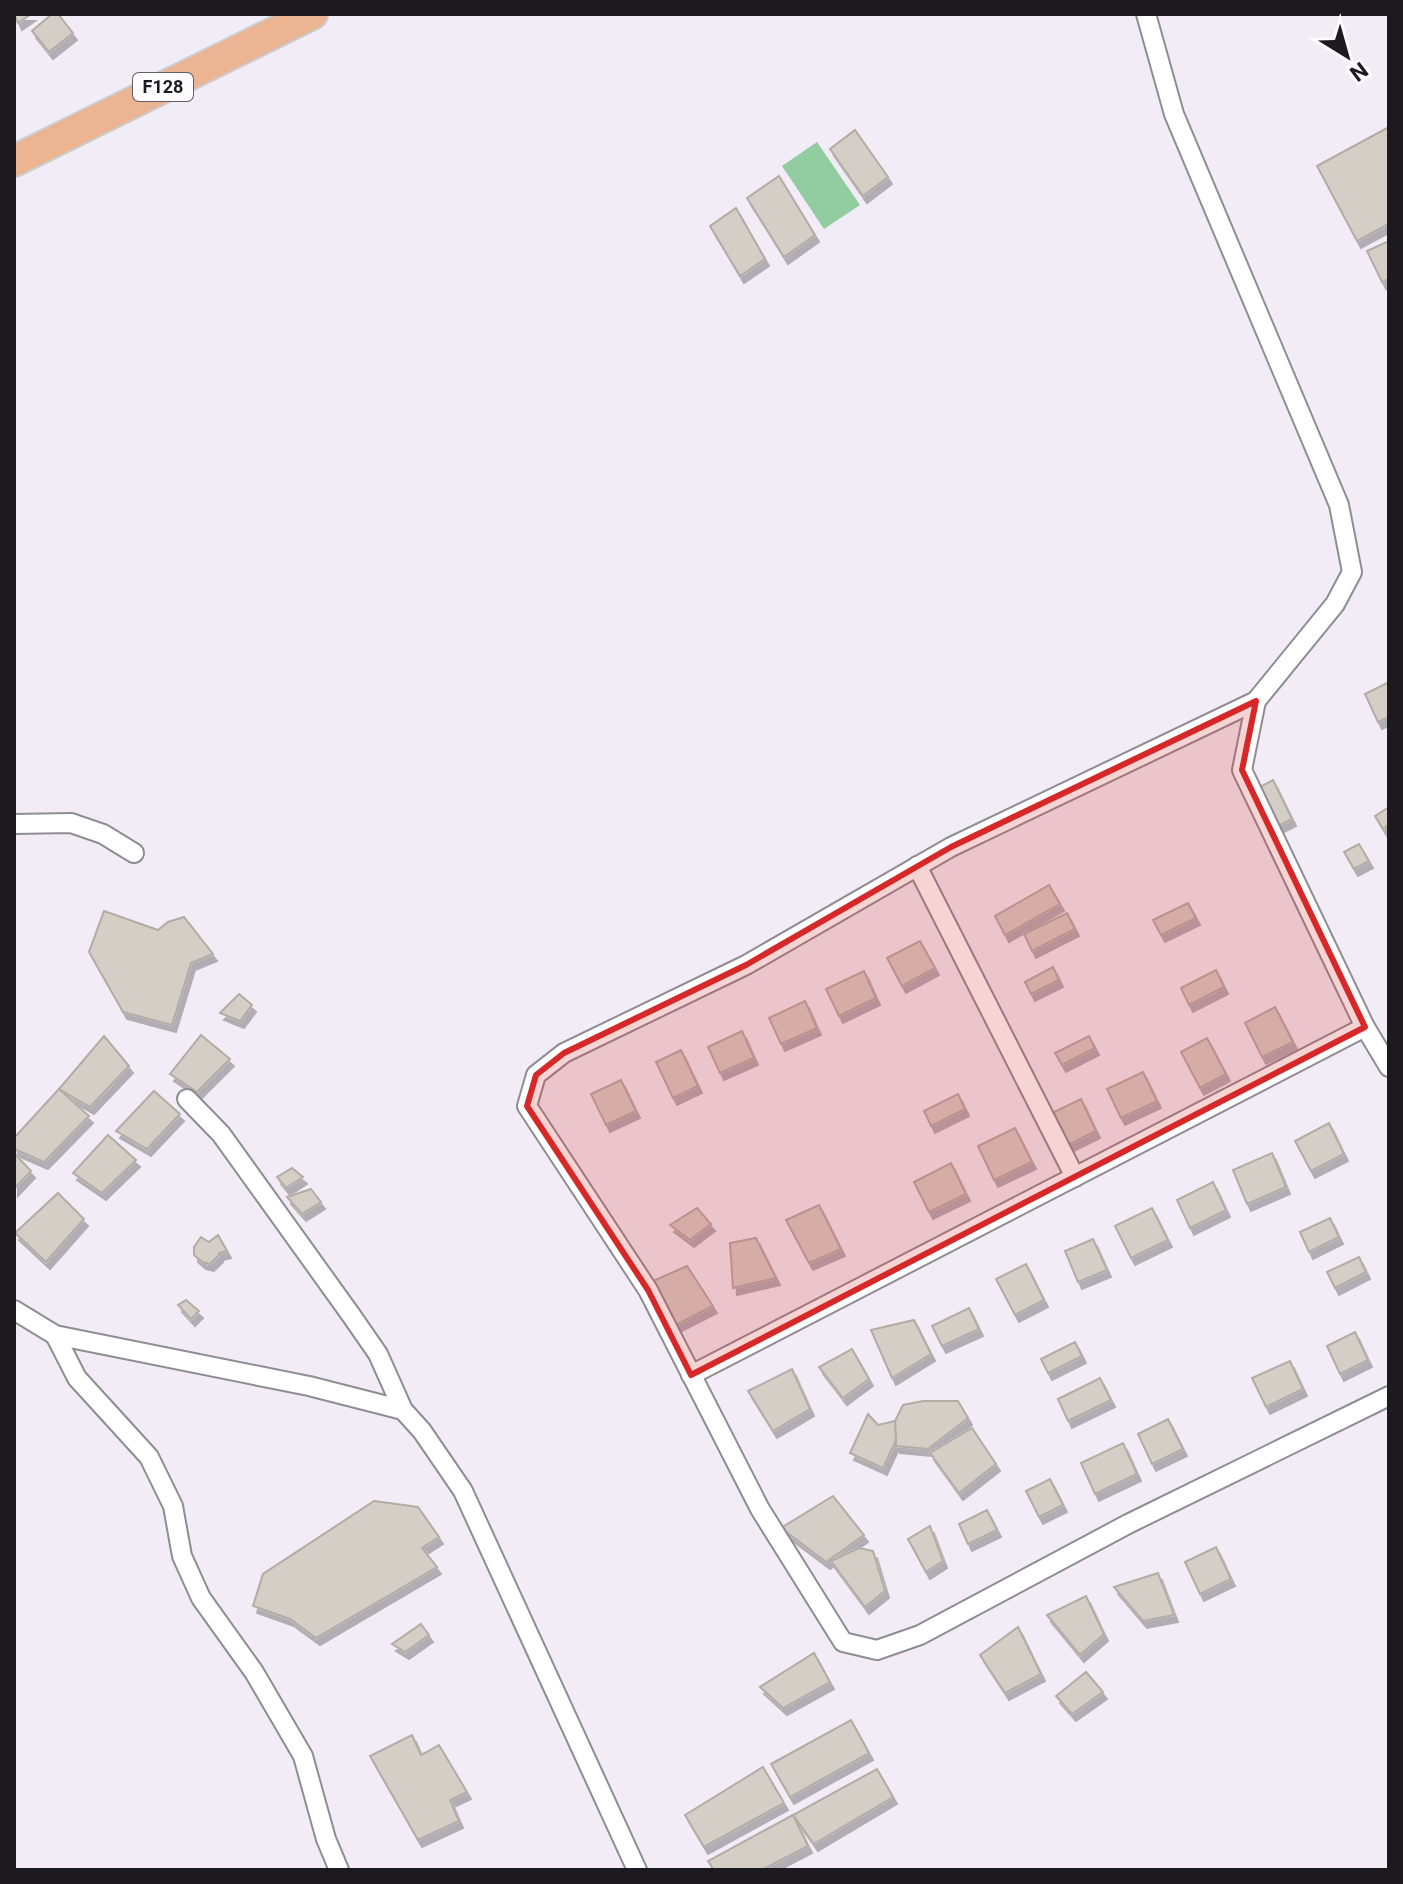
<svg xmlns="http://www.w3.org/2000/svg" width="1403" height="1884" font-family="Roboto,sans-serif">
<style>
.green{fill:#92cda1}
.building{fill:#d5cec6;stroke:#b3aca5;stroke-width:2;filter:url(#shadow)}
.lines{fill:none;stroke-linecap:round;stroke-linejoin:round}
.street-casing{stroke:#908c94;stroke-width:22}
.primary-casing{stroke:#cdcdce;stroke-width:34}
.street{stroke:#fff;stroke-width:18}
.primary{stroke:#ebb493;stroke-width:30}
.marked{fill:#d62828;fill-opacity:0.2;stroke:#d62828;stroke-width:6;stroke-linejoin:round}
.labels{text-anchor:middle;stroke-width:6;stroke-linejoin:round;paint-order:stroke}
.shield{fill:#fdfbfe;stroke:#605e61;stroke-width:2}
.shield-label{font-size:18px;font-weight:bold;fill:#1c1a1e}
</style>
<defs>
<filter id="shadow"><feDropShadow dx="4" dy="7" stdDeviation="0" flood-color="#0004"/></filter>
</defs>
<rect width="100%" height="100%" fill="#f1ecf5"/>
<polygon class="green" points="817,142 860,205 824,229 782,166"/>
<g class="building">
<polygon points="14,14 31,14 18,23"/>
<polygon points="52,14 58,14 73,33 49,52 32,31"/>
<polygon points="1389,127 1389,224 1357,241 1317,166"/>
<polygon points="855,130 888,177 863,196 830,149"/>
<polygon points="779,176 815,235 784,257 747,198"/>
<polygon points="736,208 765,259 740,276 710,226"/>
<polygon points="1389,241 1389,279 1382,282 1367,251"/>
<polygon points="1389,682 1389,717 1378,722 1365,694"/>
<polygon points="1273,780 1292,819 1278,826 1260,787"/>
<polygon points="1389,807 1389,824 1383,829 1375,816"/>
<polygon points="1359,844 1369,861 1354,869 1344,852"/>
<polygon points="1049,885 1060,904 1005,935 995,916"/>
<polygon points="1188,903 1196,918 1161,935 1153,920"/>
<polygon points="104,911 158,930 168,922 184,917 213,954 191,963 172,1025 123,1012 89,952"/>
<polygon points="1067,913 1075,929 1032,951 1024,934"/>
<polygon points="920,941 935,968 902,986 887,958"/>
<polygon points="1053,967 1059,980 1031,994 1025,982"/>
<polygon points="1216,970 1224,987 1189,1005 1181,988"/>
<polygon points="864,971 876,998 839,1016 826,989"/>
<polygon points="239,994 252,1005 240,1021 220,1013"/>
<polygon points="805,1001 817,1028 781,1044 769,1018"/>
<polygon points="1275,1007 1293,1042 1262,1057 1245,1023"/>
<polygon points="742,1031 754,1058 720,1073 708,1047"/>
<polygon points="201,1035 230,1059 197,1092 170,1074"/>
<polygon points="104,1036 129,1066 90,1107 59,1089"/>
<polygon points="1089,1036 1095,1048 1062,1065 1055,1053"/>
<polygon points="1207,1038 1226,1074 1200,1088 1181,1052"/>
<polygon points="681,1050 698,1086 673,1098 656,1062"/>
<polygon points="1143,1072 1157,1101 1121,1118 1107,1089"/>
<polygon points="621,1080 636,1111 606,1125 591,1094"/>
<polygon points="59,1089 89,1116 44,1162 14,1149 14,1138"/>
<polygon points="154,1091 180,1114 147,1149 116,1131"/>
<polygon points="958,1094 965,1109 931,1126 924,1111"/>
<polygon points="1081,1099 1096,1131 1066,1146 1050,1114"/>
<polygon points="1329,1123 1344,1154 1311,1171 1295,1141"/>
<polygon points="1015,1128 1032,1162 994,1180 978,1146"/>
<polygon points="108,1135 136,1160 102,1193 73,1173"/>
<polygon points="14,1153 31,1171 14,1189"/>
<polygon points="1272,1153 1286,1187 1247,1204 1233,1170"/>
<polygon points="951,1163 966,1194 929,1212 914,1182"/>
<polygon points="292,1168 303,1177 286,1188 277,1177"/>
<polygon points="1213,1182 1226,1210 1190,1228 1177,1200"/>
<polygon points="311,1189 321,1202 302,1214 287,1197"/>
<polygon points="58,1193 84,1219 46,1262 15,1233"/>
<polygon points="819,1205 841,1249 809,1263 786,1220"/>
<polygon points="697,1208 711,1224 690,1240 670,1225"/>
<polygon points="1152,1208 1168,1240 1131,1258 1115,1226"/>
<polygon points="1330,1218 1339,1237 1309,1252 1300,1232"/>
<polygon points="218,1235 227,1251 219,1253 219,1255 210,1264 202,1262 194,1255 194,1247 201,1237 209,1242"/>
<polygon points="756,1238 776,1278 733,1288 730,1243"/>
<polygon points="1093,1239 1107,1270 1078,1282 1065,1251"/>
<polygon points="1359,1257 1366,1272 1335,1288 1327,1272"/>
<polygon points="1026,1264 1044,1300 1015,1315 996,1279"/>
<polygon points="687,1266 713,1306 674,1326 644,1285"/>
<polygon points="186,1300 199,1311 191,1319 178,1305"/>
<polygon points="969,1308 979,1329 942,1346 932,1326"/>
<polygon points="914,1320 931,1354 892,1378 871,1330"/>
<polygon points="1355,1332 1368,1360 1340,1374 1327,1346"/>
<polygon points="1075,1342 1082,1356 1048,1373 1041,1359"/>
<polygon points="852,1349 869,1379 843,1398 819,1367"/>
<polygon points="1290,1361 1303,1389 1266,1407 1252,1378"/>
<polygon points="792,1369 810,1409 773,1431 748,1391"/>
<polygon points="1100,1378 1111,1400 1068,1421 1058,1399"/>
<polygon points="923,1401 958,1401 968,1418 928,1449 896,1446 895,1421 903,1405"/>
<polygon points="868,1414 878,1425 895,1421 896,1440 883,1468 850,1453"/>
<polygon points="1168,1419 1183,1449 1152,1464 1138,1434"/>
<polygon points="972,1428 996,1464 959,1493 930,1453"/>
<polygon points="1123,1443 1137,1474 1095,1494 1081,1463"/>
<polygon points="1050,1479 1063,1505 1039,1517 1026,1491"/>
<polygon points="833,1496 864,1535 826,1562 781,1528"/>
<polygon points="374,1501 418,1507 439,1537 422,1548 437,1567 316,1638 290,1619 253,1606 263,1574"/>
<polygon points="987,1510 997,1530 968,1544 959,1524"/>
<polygon points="930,1526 943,1561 926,1572 908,1539"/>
<polygon points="1216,1547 1231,1579 1200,1594 1185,1562"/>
<polygon points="859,1548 873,1551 885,1591 865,1607 831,1561"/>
<polygon points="1158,1573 1174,1615 1143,1621 1114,1587"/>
<polygon points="1086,1596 1104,1634 1080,1655 1047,1615"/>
<polygon points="421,1624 429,1635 405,1652 392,1644"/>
<polygon points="1018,1627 1041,1674 1005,1693 980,1655"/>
<polygon points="814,1653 830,1682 783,1708 760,1687"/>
<polygon points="1086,1672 1103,1692 1072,1714 1056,1696"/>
<polygon points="851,1720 869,1753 790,1797 771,1764"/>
<polygon points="412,1735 421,1755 439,1745 467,1792 450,1800 459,1821 418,1840 370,1756"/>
<polygon points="763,1767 784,1803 704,1847 685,1815"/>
<polygon points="877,1769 893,1797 814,1844 793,1815"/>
<polygon points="793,1815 808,1846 762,1870 714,1870 708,1861"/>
</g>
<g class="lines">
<g class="street-casing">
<g id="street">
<polyline points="1146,14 1174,114 1339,505 1352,572 1335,604 1256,701 951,847 746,965 564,1053 536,1075 527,1106 648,1290 760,1509 843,1642 877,1650 920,1635 1128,1524 1389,1396"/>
<polyline points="1256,701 1242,770 1365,1027 1389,1067"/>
<polyline points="14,824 71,823 103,834 134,853"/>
<polyline points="917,866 1075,1177"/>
<polyline points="187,1099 221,1134 351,1315 378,1354 403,1410 422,1431 463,1491 637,1870"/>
<polyline points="14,1310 55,1335 309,1386 403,1410"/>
<polyline points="55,1335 77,1378 149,1457 173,1506 182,1556 201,1598 254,1672 303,1756 326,1839 339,1870"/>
<polyline points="691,1375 1365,1027"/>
</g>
</g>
<g class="primary-casing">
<polyline id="primary" points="14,161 312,14"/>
</g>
<use href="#street" class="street"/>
<use href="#primary" class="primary"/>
</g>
<path class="marked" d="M 1256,701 L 1242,770 L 1365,1027 L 691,1375 L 648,1290 L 527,1106 L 536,1075 L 564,1053 L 746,965 L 951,847 Z"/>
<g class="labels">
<rect class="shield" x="133" y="73" width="60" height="28" rx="6"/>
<g class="shield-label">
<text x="163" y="93">F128</text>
</g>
</g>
<rect width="1403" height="1884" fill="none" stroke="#1c1a1e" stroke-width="32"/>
<g transform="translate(1347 56) rotate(143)" stroke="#fdfbfe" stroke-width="6" paint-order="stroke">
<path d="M0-6L14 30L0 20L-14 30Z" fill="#1c1a1e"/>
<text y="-12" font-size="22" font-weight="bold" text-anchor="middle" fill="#1c1a1e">N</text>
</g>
</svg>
